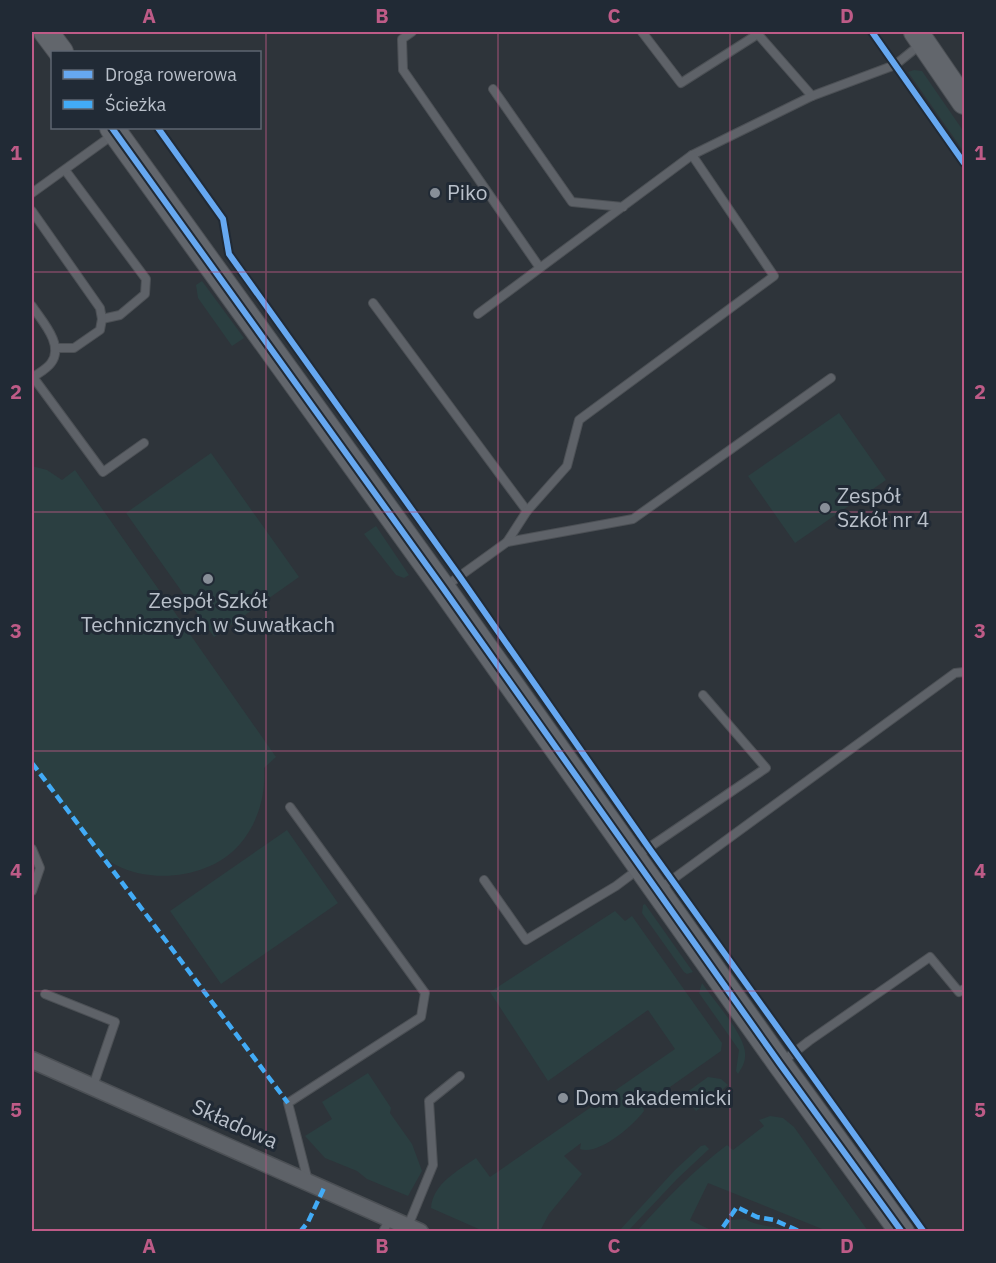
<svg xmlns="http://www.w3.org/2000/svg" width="996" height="1263" font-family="'IBM Plex Sans',sans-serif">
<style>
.green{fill:#2b3f41}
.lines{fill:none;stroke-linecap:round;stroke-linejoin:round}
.lane-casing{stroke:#4c5055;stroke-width:10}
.street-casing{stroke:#4c5055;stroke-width:19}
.secondary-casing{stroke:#4c5055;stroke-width:26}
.lane{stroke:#5e6268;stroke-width:8}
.street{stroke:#5e6268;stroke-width:16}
.secondary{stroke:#62666c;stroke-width:24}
.quiet{stroke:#42abf6;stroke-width:4.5;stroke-dasharray:9 4.5;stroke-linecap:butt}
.cycleway-casing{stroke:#212a35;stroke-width:10}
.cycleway{stroke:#66a8f1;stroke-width:6}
.grid{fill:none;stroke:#be5b87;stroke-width:1.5;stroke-opacity:0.55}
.poi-dot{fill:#888f98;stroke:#212a35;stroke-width:2}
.labels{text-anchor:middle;stroke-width:6;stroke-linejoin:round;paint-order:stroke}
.poi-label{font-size:21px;fill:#b9c0ca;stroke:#212a35;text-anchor:start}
.street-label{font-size:21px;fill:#b9c0ca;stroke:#212a35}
.neatline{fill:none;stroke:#be5b87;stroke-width:2}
.grid-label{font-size:20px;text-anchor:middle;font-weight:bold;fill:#be5b87}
</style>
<rect width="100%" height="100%" fill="#2e343a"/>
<g class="green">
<polygon points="914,70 922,71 964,132 964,152 908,72"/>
<polygon points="202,281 244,338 232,346 198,298 196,285"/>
<polygon points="839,413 886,480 795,543 748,476"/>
<polygon points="211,453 299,577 214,637 126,513"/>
<path d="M 32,466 L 47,470 L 62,480 L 75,470 L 276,757 L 264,768 C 266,795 258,823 240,844 C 211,878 152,885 114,864 C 90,850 76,824 61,802 C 54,794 34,770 32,762 C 30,757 32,749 32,743 C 32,725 32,707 32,689 C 32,614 31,540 32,466 Z"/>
<polygon points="376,526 409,575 404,578 396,575 364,534"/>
<polygon points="287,830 338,903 221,984 170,911"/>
<polygon points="645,904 693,972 687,974 684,972 642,913 643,905"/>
<path d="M 615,911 L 625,921 L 632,916 L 722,1043 L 721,1051 L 643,1106 L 644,1111 C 633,1126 598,1156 580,1149 L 581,1143 L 564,1156 L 582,1174 L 549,1214 L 540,1231 L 481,1231 L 481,1230 L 431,1208 C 433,1183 458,1171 476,1158 L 490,1177 L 675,1049 L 648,1010 L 548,1081 L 490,992 Z"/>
<path d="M 702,983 C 713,1000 748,1037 745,1057 C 745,1063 741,1069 738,1074 L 736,1071 L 739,1050 L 699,993 Z"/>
<polygon points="368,1073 391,1108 390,1113 412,1144 422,1171 408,1196 367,1179 357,1171 325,1158 305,1136 332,1119 322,1102"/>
<polygon points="708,1077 721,1079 728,1085 696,1111 683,1095"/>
<path d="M 770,1116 L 783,1118 L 794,1127 L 868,1231 L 827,1231 L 708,1183 L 690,1220 L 713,1231 L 637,1231 C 665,1200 694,1170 727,1145 L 733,1150 L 764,1126 L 759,1120 Z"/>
<polygon points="705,1145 709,1149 677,1179 628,1231 619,1231 675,1170 701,1146"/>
<path d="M 745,1219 C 759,1227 772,1225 787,1231 L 724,1231 L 730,1220 Z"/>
</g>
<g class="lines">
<g class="lane-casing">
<g id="lane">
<polyline points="412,32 402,39 403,70 540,268"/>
<polyline points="642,32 681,83 758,34"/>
<polyline points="756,32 812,96"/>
<polyline points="493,89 572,202 623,207"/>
<polyline points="65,170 146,279 145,294 120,315 102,319"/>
<polyline points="32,193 114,134"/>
<polyline points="32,211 100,308 102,319 100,330 74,348 55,348"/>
<polyline points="373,303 527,511 507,542"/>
<path d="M 32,306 C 41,320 65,345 51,363 C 47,369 37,374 32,378"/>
<polyline points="478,314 692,155 812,96 895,65 921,44"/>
<polyline points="33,377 103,472 144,443"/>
<polyline points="527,511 567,466 579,420 774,276 692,155"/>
<polyline points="446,586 507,542 633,519 831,378"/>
<polyline points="290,807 425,993 421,1017 288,1103 308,1181"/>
<polyline points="32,849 40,868 32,891"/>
<polyline points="635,857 766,768 703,695"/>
<polyline points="484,880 526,940 616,886 640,868"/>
<polyline points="658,890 955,673 964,672"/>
<polyline points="45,994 115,1022 93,1086"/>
<polyline points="782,1062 809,1041 930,957 959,992 964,989"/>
<polyline points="408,1226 433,1165 429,1101 460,1076"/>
<polyline points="383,1232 390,1218"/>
</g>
</g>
<g class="street-casing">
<polyline id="street" points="32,1060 420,1232"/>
</g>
<g class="secondary-casing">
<g id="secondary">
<polyline points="46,32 61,52"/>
<polyline points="916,32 964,102"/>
<polyline points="112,128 443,588 780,1064 902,1232"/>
</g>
</g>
<use href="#lane" class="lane"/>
<use href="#street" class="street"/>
<use href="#secondary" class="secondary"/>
<g class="quiet">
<polyline points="32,763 288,1103"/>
<polyline points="723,1227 737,1207 757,1217 774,1220 801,1232"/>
<polyline points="300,1232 308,1222 324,1188"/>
</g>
<g class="cycleway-casing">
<g id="cycleway">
<polyline points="872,32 964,163"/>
<polyline points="112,128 443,588 780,1064 902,1232"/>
<polyline points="158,128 223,219 229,254 460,577 649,848 924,1232"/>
</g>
</g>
<use href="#cycleway" class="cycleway"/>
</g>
<path class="grid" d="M 266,32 L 266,1232M 498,32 L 498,1232M 730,32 L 730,1232M 32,272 L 964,272M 32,512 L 964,512M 32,751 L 964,751M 32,991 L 964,991"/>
<g class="poi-dot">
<circle cx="435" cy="193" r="6"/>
<circle cx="825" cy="508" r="6"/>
<circle cx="208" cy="579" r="6"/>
<circle cx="563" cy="1098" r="6"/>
</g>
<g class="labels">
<g class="poi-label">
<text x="447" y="200">Piko</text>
<text x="837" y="503">Zespół<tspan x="837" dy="24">Szkół nr 4</tspan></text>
<text x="208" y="608" text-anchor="middle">Zespół Szkół<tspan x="208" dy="24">Technicznych w Suwałkach</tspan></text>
<text x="575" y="1105">Dom akademicki</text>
</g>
<g class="street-label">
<text transform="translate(235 1124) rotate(24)" y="7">Składowa</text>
</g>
</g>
<rect width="996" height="1263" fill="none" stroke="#212a35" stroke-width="66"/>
<rect x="51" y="51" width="210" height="78" fill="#212a35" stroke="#5e6671" stroke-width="1.5"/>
<rect x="63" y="70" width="30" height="9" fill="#66a8f1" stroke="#5e6671" stroke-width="1.5"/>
<text x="105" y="81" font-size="18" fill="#b9c0ca">Droga rowerowa</text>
<rect x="63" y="100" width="30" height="9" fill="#42abf6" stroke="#5e6671" stroke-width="1.5"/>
<text x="105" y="111" font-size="18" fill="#b9c0ca">Ścieżka</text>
<rect x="33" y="33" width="930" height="1197" class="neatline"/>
<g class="grid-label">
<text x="149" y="23">A</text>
<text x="382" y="23">B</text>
<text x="614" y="23">C</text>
<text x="847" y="23">D</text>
<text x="16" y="160">1</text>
<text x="980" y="160">1</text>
<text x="16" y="399">2</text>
<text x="980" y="399">2</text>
<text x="16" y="638">3</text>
<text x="980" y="638">3</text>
<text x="16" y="878">4</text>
<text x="980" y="878">4</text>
<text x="16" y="1117">5</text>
<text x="980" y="1117">5</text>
<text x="149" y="1253">A</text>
<text x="382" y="1253">B</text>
<text x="614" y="1253">C</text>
<text x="847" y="1253">D</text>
</g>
</svg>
